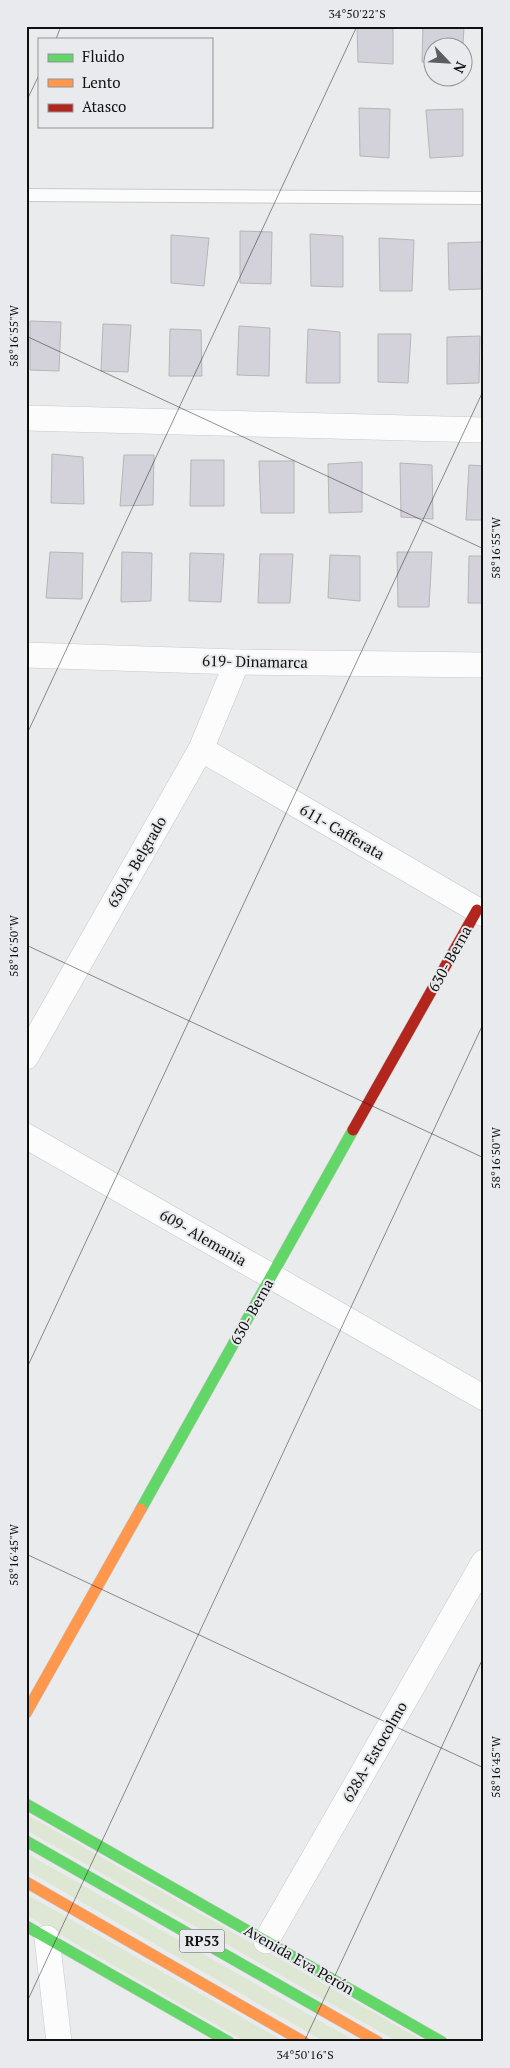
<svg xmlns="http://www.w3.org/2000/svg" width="510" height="2068" font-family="'PT Serif',serif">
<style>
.green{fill:#dee6d4}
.building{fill:#d3d1d9;stroke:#b6b6b7}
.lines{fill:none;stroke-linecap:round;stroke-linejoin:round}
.lane-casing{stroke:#c8c9ca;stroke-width:14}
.street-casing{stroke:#c8c9ca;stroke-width:26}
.fast-casing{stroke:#c8c9ca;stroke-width:12}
.slow-casing{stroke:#c8c9ca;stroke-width:12}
.jam-casing{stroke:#c8c9ca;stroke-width:12}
.lane{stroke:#fcfcfc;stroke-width:12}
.street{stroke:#fcfcfc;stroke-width:25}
.fast{stroke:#63d668;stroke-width:11}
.slow{stroke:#ff974d;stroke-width:11}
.jam{stroke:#b3261e;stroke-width:11}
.ticks{fill:none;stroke:#101011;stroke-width:1;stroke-opacity:0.45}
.labels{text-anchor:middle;stroke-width:4;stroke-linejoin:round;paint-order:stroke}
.shield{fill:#e9eaed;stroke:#515153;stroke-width:1}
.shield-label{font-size:14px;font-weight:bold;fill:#101011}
.street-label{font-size:15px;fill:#101011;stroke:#e9eaed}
.neatline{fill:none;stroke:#101011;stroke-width:2}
.ticks-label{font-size:12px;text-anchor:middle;fill:#101011}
</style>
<rect width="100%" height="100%" fill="#eaebec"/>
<g class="green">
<polygon points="26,1814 425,2042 398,2042 26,1830"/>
<polygon points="26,1853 357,2042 325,2042 26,1870"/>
<polygon points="26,1894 285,2042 246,2042 26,1915"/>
</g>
<g class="building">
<polygon points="357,26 393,26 393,64 358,62"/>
<polygon points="423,26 464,26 462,62 462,48 432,48 432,63 422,62"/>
<polygon points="359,108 390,109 389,158 360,156"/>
<polygon points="463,109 463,156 430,158 426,110"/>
<polygon points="240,231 272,232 271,284 240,283"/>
<polygon points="310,234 343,236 343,287 311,286"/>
<polygon points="171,235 209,238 204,286 171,283"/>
<polygon points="379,238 414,240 412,291 380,291"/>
<polygon points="482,242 481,289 449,290 448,243"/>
<polygon points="30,321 61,322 59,371 30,370"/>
<polygon points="103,324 131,325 128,372 101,371"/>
<polygon points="239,326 270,328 269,376 237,375"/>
<polygon points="170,329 201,330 202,376 169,376"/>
<polygon points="308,329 340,332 340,383 306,383"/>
<polygon points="378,334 411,334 408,383 378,382"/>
<polygon points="480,336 479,383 447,384 447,337"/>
<polygon points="52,454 83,457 84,504 51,503"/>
<polygon points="124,455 154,455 153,505 120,506"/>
<polygon points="191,460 224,460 224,506 190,506"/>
<polygon points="259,461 294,461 294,513 261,513"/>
<polygon points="362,462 362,512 329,513 328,464"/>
<polygon points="400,463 432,465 433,519 401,517"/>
<polygon points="469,465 484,466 484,520 466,520"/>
<polygon points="50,552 83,553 82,599 46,598"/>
<polygon points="122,552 152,553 151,601 121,602"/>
<polygon points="397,552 432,552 429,607 398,607"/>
<polygon points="190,553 224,554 221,602 189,601"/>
<polygon points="260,554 293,554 290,603 258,603"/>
<polygon points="330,555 360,556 360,601 328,598"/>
<polygon points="469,556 484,556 484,603 468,603"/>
</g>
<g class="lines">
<g class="lane-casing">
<polyline id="lane" points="26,195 484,198"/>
</g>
<g class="street-casing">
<g id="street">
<polyline points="26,418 484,430"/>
<polyline points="26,655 237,662 484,665"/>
<polyline points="201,749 484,914"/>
<polyline points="26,1057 201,749 237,662"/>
<polyline points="26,1136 484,1398"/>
<polyline points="47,1938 59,2042"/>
<polyline points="266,1941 484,1562"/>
</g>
</g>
<g class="fast-casing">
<g id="fast">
<polyline points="141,1509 353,1130"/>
<polyline points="26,1804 442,2042"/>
<polyline points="26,1841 322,2010"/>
<polyline points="26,1926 229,2042"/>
</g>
</g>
<g class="slow-casing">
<g id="slow">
<polyline points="26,1713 141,1509"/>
<polyline points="26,1882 304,2042"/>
<polyline points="322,2010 378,2042"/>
</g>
</g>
<g class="jam-casing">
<polyline id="jam" points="353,1130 477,910"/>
</g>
<use href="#lane" class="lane"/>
<use href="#street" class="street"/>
<use href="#fast" class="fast"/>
<use href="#slow" class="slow"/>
<use href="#jam" class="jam"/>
</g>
<path class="ticks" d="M 56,39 L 61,26M 26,102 L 39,75M 26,336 L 484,549M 26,736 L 357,26M 26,945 L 484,1158M 26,1370 L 484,389M 26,1554 L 484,1768M 26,2004 L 484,1022M 304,2042 L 484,1656"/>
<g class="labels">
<rect class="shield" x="179.5" y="1929.5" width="45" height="23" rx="4"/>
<g class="shield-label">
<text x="202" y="1946">RP53</text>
</g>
<g class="street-label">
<text transform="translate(255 662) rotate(1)" y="5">619- Dinamarca</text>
<text transform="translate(342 832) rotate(30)" y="5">611- Cafferata</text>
<text transform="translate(137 862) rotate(-60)" y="5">630A- Belgrado</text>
<text transform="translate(450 959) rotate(-61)" y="5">630- Berna</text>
<text transform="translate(203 1238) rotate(30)" y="5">609- Alemania</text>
<text transform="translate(252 1312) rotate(-61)" y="5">630- Berna</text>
<text transform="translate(375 1752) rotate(-60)" y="5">628A- Estocolmo</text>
<text transform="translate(299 1960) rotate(30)" y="5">Avenida Eva Perón</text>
</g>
</g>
<rect width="510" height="2068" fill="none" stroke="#e9eaed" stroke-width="55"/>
<rect x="38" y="38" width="175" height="90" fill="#e9eaed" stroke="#929395"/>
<rect x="48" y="54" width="25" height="8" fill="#63d668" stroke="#929395"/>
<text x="82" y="62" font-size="15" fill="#101011">Fluido</text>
<rect x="48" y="79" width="25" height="8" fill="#ff974d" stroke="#929395"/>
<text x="82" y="88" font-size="15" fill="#101011">Lento</text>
<rect x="48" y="104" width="25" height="8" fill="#b3261e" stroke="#929395"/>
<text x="82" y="112" font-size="15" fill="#101011">Atasco</text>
<g transform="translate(448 62) rotate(115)"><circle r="24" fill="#e9eaed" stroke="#929395"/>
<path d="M0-4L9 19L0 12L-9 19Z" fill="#5c5d5e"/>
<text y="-8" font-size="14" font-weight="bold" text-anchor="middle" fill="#101011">N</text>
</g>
<rect x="28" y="28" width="454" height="2012" class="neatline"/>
<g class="ticks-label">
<text x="357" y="18">34°50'22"S</text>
<text transform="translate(14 336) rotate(-90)" y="4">58°16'55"W</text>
<text transform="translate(496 548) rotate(-90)" y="4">58°16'55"W</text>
<text transform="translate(14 946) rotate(-90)" y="4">58°16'50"W</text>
<text transform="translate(496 1158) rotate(-90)" y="4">58°16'50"W</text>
<text transform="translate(14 1555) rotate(-90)" y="4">58°16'45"W</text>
<text transform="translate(496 1767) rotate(-90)" y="4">58°16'45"W</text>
<text x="305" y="2059">34°50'16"S</text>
</g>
</svg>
